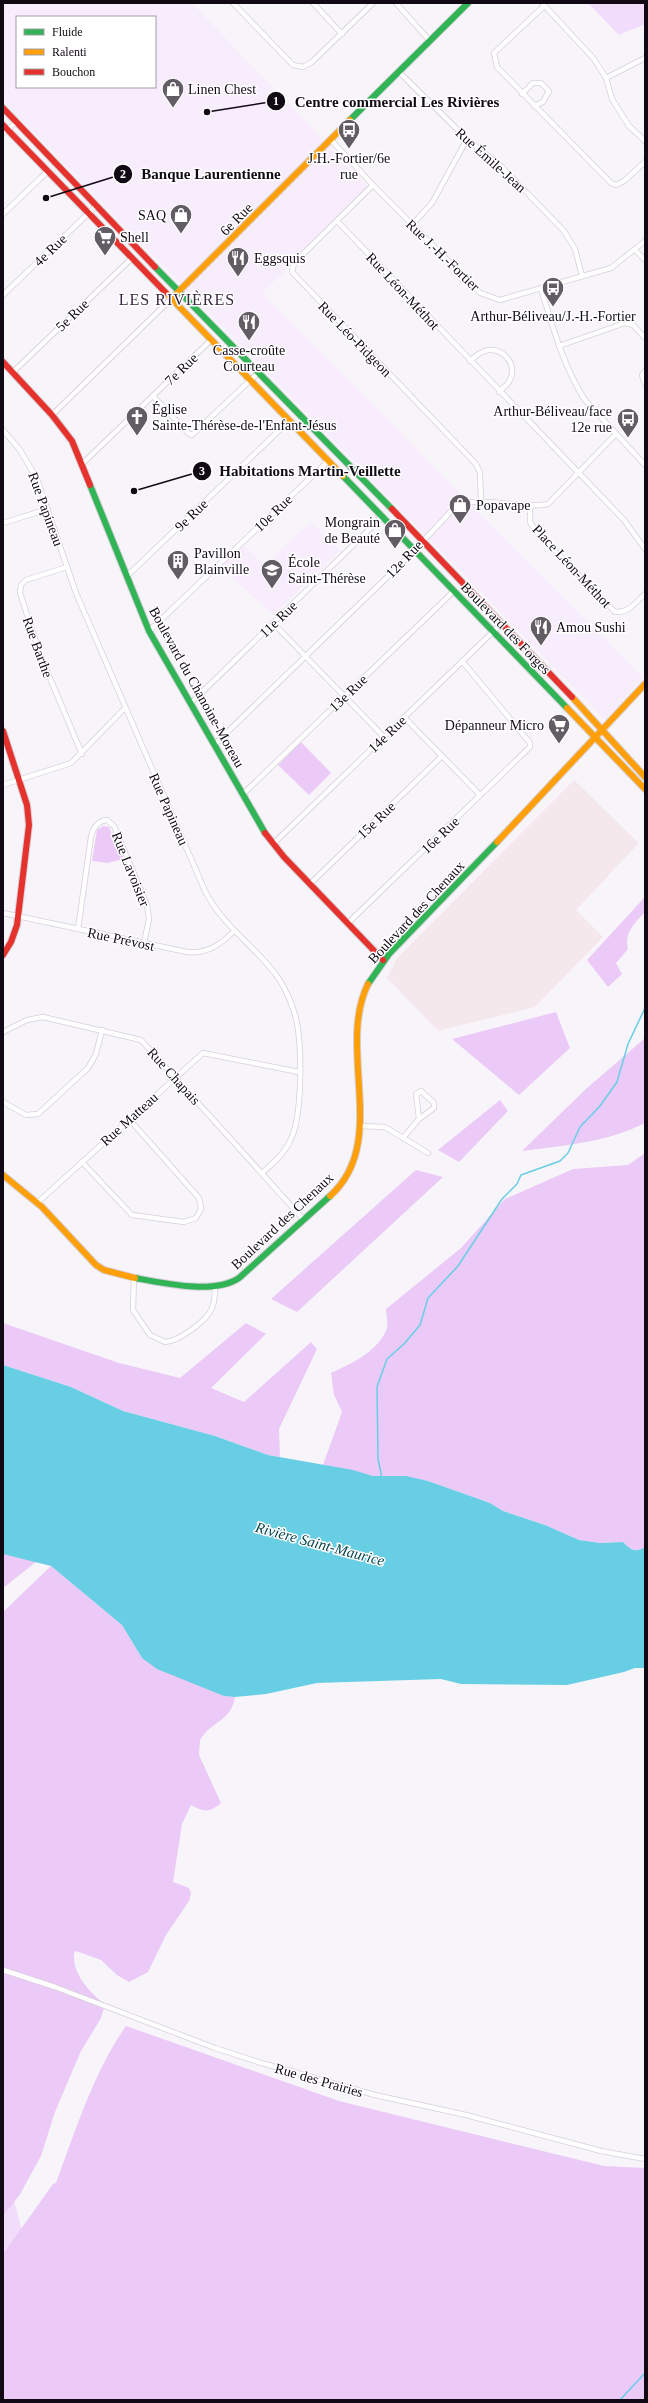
<svg xmlns="http://www.w3.org/2000/svg" width="648" height="2403" font-family="Georgia,serif">
<style>
.built{fill:#f7edfc;fill-rule:evenodd}
.industrial{fill:#f5e8ec}
.green{fill:#f2dcfc}
.forest{fill:#ebcaf7}
.water{fill:#68cee4}
.lines{fill:none;stroke-linecap:round;stroke-linejoin:round}
.stream{stroke:#68cee4;stroke-width:1.5}
.street-casing{stroke:#d6d0d8;stroke-width:6}
.fast-casing{stroke:#d6d0d8;stroke-width:8}
.slow-casing{stroke:#d6d0d8;stroke-width:8}
.jam-casing{stroke:#d6d0d8;stroke-width:8}
.street{stroke:#fefefe;stroke-width:4.5}
.fast{stroke:#30b455;stroke-width:6}
.slow{stroke:#ff9f0a;stroke-width:6}
.jam{stroke:#e5322d;stroke-width:6}
.labels{text-anchor:middle;stroke-width:3;stroke-linejoin:round;paint-order:stroke}
.poi-label{font-size:14px;fill:#110a14;stroke:#fff;text-anchor:start}
.street-label{font-size:14px;fill:#110a14;stroke:#fff}
.water-label{font-size:15px;font-style:italic;fill:#054550;stroke:#fff}
.quarter-label{font-size:16px;letter-spacing:1px;fill:#39273f;stroke:#fff}
.leader{fill:none;stroke:#110a14;stroke-width:1.5}
.callout-dot{fill:#110a14;stroke:#fff;stroke-width:1.5}
.mark-label{font-size:12px;text-anchor:middle;font-weight:bold;fill:#fff}
.callout-label{font-size:15px;text-anchor:middle;font-weight:bold;fill:#110a14;stroke:#fff;stroke-width:3;stroke-linejoin:round;paint-order:stroke}
</style>
<rect width="100%" height="100%" fill="#f8f5fa"/>
<g class="built">
<path d="M 3,3 L 192,3 L 370,189 L 262,293 L 643,678 L 605,720 L 3,101 ZM 17,17 L 155,17 L 155,87 L 17,87 Z"/>
<polygon points="311,522 340,551 273,615 219,565 242,543 264,565"/>
</g>
<polygon class="industrial" points="574,780 639,843 576,910 603,937 535,1007 438,1031 387,978 397,958"/>
<g class="green">
<polygon points="588,3 645,3 645,24 619,35"/>
<polygon points="3,2158 24,2239 3,2268"/>
</g>
<g class="forest">
<polygon points="301,742 331,773 309,795 278,765"/>
<polygon points="103,826 109,827 124,859 107,863 92,861 97,830"/>
<path d="M 645,897 L 645,912 C 635,923 624,932 628,949 L 616,963 L 622,974 L 608,987 L 587,960 Z"/>
<polygon points="556,1012 570,1048 519,1095 452,1039"/>
<path d="M 645,1038 L 645,1123 C 605,1143 566,1145 522,1151 L 587,1088 Z"/>
<polygon points="500,1100 508,1111 459,1162 438,1150"/>
<path d="M 645,1153 L 645,1547 C 635,1553 631,1550 623,1542 L 600,1543 L 579,1540 L 545,1525 L 503,1511 L 490,1503 L 428,1481 L 373,1476 L 323,1465 L 342,1412 L 334,1395 L 331,1373 C 351,1364 376,1352 386,1331 C 389,1325 386,1315 386,1309 L 461,1248 L 505,1199 L 573,1169 L 628,1165 Z"/>
<polygon points="416,1170 443,1177 297,1312 271,1299"/>
<polygon points="3,1323 119,1363 180,1378 246,1323 266,1334 211,1388 244,1402 311,1342 317,1349 279,1429 280,1457 268,1455 215,1436 123,1411 71,1387 3,1365"/>
<polygon points="3,1549 36,1562 3,1588"/>
<path d="M 51,1566 L 122,1625 L 142,1658 L 224,1696 L 235,1697 C 231,1722 211,1721 200,1740 L 199,1755 L 221,1803 C 210,1813 203,1812 191,1805 L 182,1824 L 173,1882 L 189,1888 L 191,1893 L 189,1901 L 166,1935 L 148,1972 L 129,1982 L 117,1975 L 101,1960 L 76,1951 L 74,1953 C 72,1974 90,1993 105,2004 L 101,2018 L 80,2053 L 55,2112 L 41,2156 L 19,2196 L 3,2216 L 3,1612 Z"/>
<path d="M 126,2026 L 339,2101 L 604,2166 L 645,2168 L 645,2400 L 3,2400 L 3,2254 L 53,2184 L 56,2183 C 75,2132 94,2071 126,2026 Z"/>
</g>
<path class="water" d="M 3,1365 L 71,1387 L 123,1411 L 215,1436 L 268,1455 L 353,1470 L 373,1476 L 406,1476 L 428,1481 L 490,1503 L 503,1511 L 545,1525 L 579,1540 L 600,1543 L 623,1542 C 631,1550 635,1553 645,1547 L 645,1668 L 635,1668 L 624,1672 L 567,1685 L 461,1684 L 441,1679 L 317,1683 L 266,1694 L 235,1697 L 224,1696 L 157,1669 L 142,1658 L 122,1625 L 51,1566 L 3,1554 Z"/>
<g class="lines">
<g class="stream">
<polyline points="382,1478 378,1459 377,1387 387,1359 404,1344 420,1325 428,1298 458,1266 502,1199 517,1184 521,1175 560,1161 568,1153 580,1127 600,1106 617,1082 628,1044 645,1008"/>
<polyline points="620,2400 645,2373"/>
</g>
<g class="street-casing">
<g id="street">
<polyline points="233,3 293,65 303,67 312,62 373,3"/>
<polyline points="313,3 342,34"/>
<polyline points="396,3 430,41"/>
<polyline points="542,3 594,59 606,78 612,99 629,126 645,141"/>
<polyline points="544,6 494,53 497,67 611,183 616,185 624,181 645,162"/>
<polyline points="399,72 467,139 502,167 564,231 575,249 582,276"/>
<polyline points="606,78 645,58"/>
<polyline points="522,94 533,83 541,83 549,91 543,102 534,106"/>
<polyline points="3,133 17,122"/>
<polyline points="331,140 373,185 480,293 500,300 611,268 645,241"/>
<polyline points="373,185 294,263 292,272 476,464 480,473 481,502"/>
<polyline points="3,214 48,171"/>
<polyline points="337,221 624,520 645,549"/>
<polyline points="412,225 432,203 467,139"/>
<polyline points="635,250 645,260"/>
<path d="M 541,289 C 553,327 563,366 585,400 L 645,465"/>
<polyline points="3,295 97,205"/>
<polyline points="559,346 625,323 633,325 645,338"/>
<path d="M 470,361 C 475,356 481,351 489,350 C 505,349 517,365 510,380 C 508,385 502,388 499,392"/>
<polyline points="645,371 642,375 645,384"/>
<polyline points="13,372 132,258"/>
<polyline points="153,396 188,433 192,435 259,372"/>
<polyline points="52,415 171,299"/>
<path d="M 3,430 L 20,450 L 37,479 L 76,593 L 205,891 C 223,927 257,947 279,979 C 287,991 292,1004 296,1018 C 302,1045 303,1117 290,1141 C 284,1154 272,1164 262,1173"/>
<polyline points="82,464 211,340"/>
<path d="M 530,506 L 530,522 L 536,531 L 615,612 C 629,613 636,602 645,594"/>
<polyline points="3,523 48,509"/>
<polyline points="67,567 26,580 21,585 20,593 41,657 82,754"/>
<polyline points="127,576 289,421"/>
<polyline points="273,623 384,737"/>
<polyline points="149,631 328,461"/>
<polyline points="190,704 382,517"/>
<polyline points="404,717 480,795"/>
<path d="M 214,745 L 410,555 L 455,507 C 472,494 526,510 548,504 L 616,434"/>
<polyline points="3,785 71,763 125,708"/>
<polyline points="242,795 454,591"/>
<polyline points="273,844 501,624"/>
<polyline points="310,884 442,756"/>
<path d="M 3,913 L 187,952 C 207,954 220,945 234,931"/>
<polyline points="348,923 530,747 530,743 462,661"/>
<path d="M 78,929 L 91,837 C 93,828 97,821 107,820 L 114,826 L 147,905 L 149,919 L 144,943"/>
<polyline points="3,1032 27,1020 43,1017 141,1040 304,1220"/>
<polyline points="3,1102 26,1115 38,1114 88,1068 96,1054 102,1030"/>
<polyline points="359,1126 385,1127 428,1153"/>
<polyline points="403,1138 419,1119 434,1108 434,1103 421,1091 416,1094 419,1119"/>
<polyline points="82,1162 132,1215 184,1222 196,1218 201,1209 199,1198 129,1119"/>
<polyline points="37,1203 203,1053 299,1072"/>
<path d="M 134,1277 L 133,1310 L 150,1335 L 165,1342 C 179,1341 207,1321 212,1308 C 215,1301 215,1293 215,1286"/>
<polyline points="3,1970 55,1987 215,2048 258,2062 375,2095 466,2115 601,2151 645,2159"/>
</g>
</g>
<g class="fast-casing">
<g id="fast">
<polyline points="350,120 468,3"/>
<polyline points="155,267 392,509"/>
<polyline points="343,476 567,708"/>
<polyline points="90,485 149,631 265,833"/>
<polyline points="368,984 389,954 497,842"/>
<path d="M 135,1278 C 163,1283 214,1295 239,1278 L 330,1196"/>
</g>
</g>
<g class="slow-casing">
<g id="slow">
<polyline points="166,293 343,476"/>
<polyline points="171,299 350,120"/>
<polyline points="572,697 645,777"/>
<polyline points="567,708 645,789"/>
<polyline points="497,842 645,684"/>
<polyline points="3,1175 42,1207 96,1265 104,1270 135,1278"/>
<path d="M 330,1196 C 390,1142 336,1049 368,984"/>
</g>
</g>
<g class="jam-casing">
<g id="jam">
<polyline points="3,108 155,267"/>
<polyline points="3,125 166,293"/>
<polyline points="3,362 52,415 72,441 90,485"/>
<polyline points="392,509 572,697"/>
<polyline points="3,731 27,805 29,825 17,925 11,942 3,955"/>
<polyline points="265,833 284,857 383,960"/>
</g>
</g>
<use href="#street" class="street"/>
<use href="#fast" class="fast"/>
<use href="#slow" class="slow"/>
<use href="#jam" class="jam"/>
</g>
<defs>
<g id="shop-pin" transform="scale(1.15)"><path d="M0 17L-7.5 6A9.5 9.5 0 1 1 7.5 6Z" fill="#625c64" stroke="#fff"/><path d="M-5-2.5h2.3a2.7 3.5 0 0 1 5.4 0H5L5.5 6h-11ZM-1.5-2.5h3a1.5 2.3 0 0 0-3 0Z" fill="#fff"/></g>
<g id="bus-pin" transform="scale(1.15)"><path d="M0 17L-7.5 6A9.5 9.5 0 1 1 7.5 6Z" fill="#625c64" stroke="#fff"/><path d="M-5-6H5V4H4V6H2V4H-2V6H-4V4H-5ZM-3.5-4V0h7V-4ZM-3.5 1.2v1.5H-2V1.2ZM2 1.2v1.5H3.5V1.2Z" fill="#fff"/></g>
<g id="supermarket-pin" transform="scale(1.15)"><path d="M0 17L-7.5 6A9.5 9.5 0 1 1 7.5 6Z" fill="#625c64" stroke="#fff"/><path d="M-6-5.5h2.5l.6 2H6L4.5 2H-2.5L-4.4-4H-6ZM-1.5 3.2a1.3 1.3 0 1 0 .1 0ZM3 3.2a1.3 1.3 0 1 0 .1 0Z" fill="#fff"/></g>
<g id="restaurant-pin" transform="scale(1.15)"><path d="M0 17L-7.5 6A9.5 9.5 0 1 1 7.5 6Z" fill="#625c64" stroke="#fff"/><path d="M-5-6h1v4h1v-4h1v4h1v-4h1v5L-1.5 .5V6h-2V.5L-5-1ZM5-6V6H3V1.5H1.5Q1.5-4 5-6Z" fill="#fff"/></g>
<g id="church-pin" transform="scale(1.15)"><path d="M0 17L-7.5 6A9.5 9.5 0 1 1 7.5 6Z" fill="#625c64" stroke="#fff"/><path d="M-1.2-6h2.4v3.5h3.3v2.4h-3.3V6h-2.4V-.1h-3.3v-2.4h3.3Z" fill="#fff"/></g>
<g id="building-pin" transform="scale(1.15)"><path d="M0 17L-7.5 6A9.5 9.5 0 1 1 7.5 6Z" fill="#625c64" stroke="#fff"/><path d="M-4-6H4V6H1V3H-1V6H-4ZM-2.5-4.3h1.7v1.8h-1.7ZM.8-4.3h1.7v1.8H.8ZM-2.5-1h1.7V.8h-1.7ZM.8-1h1.7V.8H.8Z" fill="#fff"/></g>
<g id="school-pin" transform="scale(1.15)"><path d="M0 17L-7.5 6A9.5 9.5 0 1 1 7.5 6Z" fill="#625c64" stroke="#fff"/><path d="M0-5L7-2L0 1L-7-2ZM-4 1L0 2.5L4 1V4Q0 6-4 4Z" fill="#fff"/></g>
</defs>
<g fill-rule="evenodd">
<use href="#shop-pin" x="173" y="89"/>
<use href="#bus-pin" x="349" y="130"/>
<use href="#shop-pin" x="181" y="215"/>
<use href="#supermarket-pin" x="105" y="237"/>
<use href="#restaurant-pin" x="238" y="258"/>
<use href="#bus-pin" x="553" y="288"/>
<use href="#restaurant-pin" x="249" y="322"/>
<use href="#church-pin" x="137" y="417"/>
<use href="#bus-pin" x="628" y="419"/>
<use href="#shop-pin" x="460" y="505"/>
<use href="#shop-pin" x="395" y="530"/>
<use href="#building-pin" x="178" y="561"/>
<use href="#school-pin" x="272" y="570"/>
<use href="#restaurant-pin" x="541" y="627"/>
<use href="#supermarket-pin" x="559" y="725"/>
</g>
<g class="labels">
<g class="poi-label">
<text x="188" y="94">Linen Chest</text>
<text x="349" y="163" text-anchor="middle">J.H.-Fortier/6e<tspan x="349" dy="16">rue</tspan></text>
<text x="166" y="220" text-anchor="end">SAQ</text>
<text x="120" y="242">Shell</text>
<text x="254" y="263">Eggsquis</text>
<text x="553" y="321" text-anchor="middle">Arthur-Béliveau/J.-H.-Fortier</text>
<text x="249" y="355" text-anchor="middle">Casse-croûte<tspan x="249" dy="16">Courteau</tspan></text>
<text x="152" y="414">Église<tspan x="152" dy="16">Sainte-Thérèse-de-l'Enfant-Jésus</tspan></text>
<text x="612" y="416" text-anchor="end">Arthur-Béliveau/face<tspan x="612" dy="16">12e rue</tspan></text>
<text x="476" y="510">Popavape</text>
<text x="380" y="527" text-anchor="end">Mongrain<tspan x="380" dy="16">de Beauté</tspan></text>
<text x="194" y="558">Pavillon<tspan x="194" dy="16">Blainville</tspan></text>
<text x="288" y="567">École<tspan x="288" dy="16">Saint-Thérèse</tspan></text>
<text x="556" y="632">Amou Sushi</text>
<text x="544" y="730" text-anchor="end">Dépanneur Micro</text>
</g>
<g class="street-label">
<text transform="translate(491 160) rotate(42)" y="5">Rue Émile-Jean</text>
<text transform="translate(236 219) rotate(-45)" y="5">6e Rue</text>
<text transform="translate(50 250) rotate(-44)" y="5">4e Rue</text>
<text transform="translate(443 255) rotate(44)" y="5">Rue J.-H.-Fortier</text>
<text transform="translate(403 291) rotate(47)" y="5">Rue Léon-Méthot</text>
<text transform="translate(72 315) rotate(-44)" y="5">5e Rue</text>
<text transform="translate(355 339) rotate(46)" y="5">Rue Léo-Pidgeon</text>
<text transform="translate(181 369) rotate(-44)" y="5">7e Rue</text>
<text transform="translate(46 509) rotate(70)" y="5">Rue Papineau</text>
<text transform="translate(273 513) rotate(-44)" y="5">10e Rue</text>
<text transform="translate(191 515) rotate(-44)" y="5">9e Rue</text>
<text transform="translate(404 559) rotate(-46)" y="5">12e Rue</text>
<text transform="translate(572 566) rotate(47)" y="5">Place Léon-Méthot</text>
<text transform="translate(278 619) rotate(-44)" y="5">11e Rue</text>
<text transform="translate(506 628) rotate(46)" y="5">Boulevard des Forges</text>
<text transform="translate(38 647) rotate(70)" y="5">Rue Barthe</text>
<text transform="translate(197 687) rotate(61)" y="5">Boulevard du Chanoine-Moreau</text>
<text transform="translate(348 693) rotate(-44)" y="5">13e Rue</text>
<text transform="translate(387 734) rotate(-44)" y="5">14e Rue</text>
<text transform="translate(169 809) rotate(66)" y="5">Rue Papineau</text>
<text transform="translate(376 820) rotate(-44)" y="5">15e Rue</text>
<text transform="translate(440 835) rotate(-44)" y="5">16e Rue</text>
<text transform="translate(131 869) rotate(68)" y="5">Rue Lavoisier</text>
<text transform="translate(416 912) rotate(-47)" y="5">Boulevard des Chenaux</text>
<text transform="translate(121 939) rotate(12)" y="5">Rue Prévost</text>
<text transform="translate(174 1076) rotate(48)" y="5">Rue Chapais</text>
<text transform="translate(129 1119) rotate(-42)" y="5">Rue Matteau</text>
<text transform="translate(282 1221) rotate(-43)" y="5">Boulevard des Chenaux</text>
<text transform="translate(319 2080) rotate(16)" y="5">Rue des Prairies</text>
</g>
<g class="water-label">
<text transform="translate(320 1544) rotate(15)" y="5">Rivière Saint-Maurice</text>
</g>
<g class="quarter-label">
<text x="177" y="305">LES RIVIÈRES</text>
</g>
</g>
<path class="leader" d="M207 112L276 101M46 198L123 174M134 491L202 471"/>
<g class="callout-dot">
<circle cx="207" cy="112" r="4"/>
<circle cx="46" cy="198" r="4"/>
<circle cx="134" cy="491" r="4"/>
<circle cx="276" cy="101" r="10"/>
<circle cx="123" cy="174" r="10"/>
<circle cx="202" cy="471" r="10"/>
</g>
<g class="mark-label">
<text x="276" y="105">1</text>
<text x="123" y="178">2</text>
<text x="202" y="475">3</text>
</g>
<g class="callout-label">
<text x="397" y="107">Centre commercial Les Rivières</text>
<text x="211" y="179">Banque Laurentienne</text>
<text x="310" y="476">Habitations Martin-Veillette</text>
</g>
<rect width="648" height="2403" fill="none" stroke="#110a14" stroke-width="8"/>
<rect x="16" y="16" width="140" height="72" fill="#ffffff" stroke="#a09da1"/>
<rect x="24" y="29" width="20" height="6" fill="#30b455" stroke="#a09da1"/>
<text x="52" y="36" font-size="12" fill="#110a14">Fluide</text>
<rect x="24" y="49" width="20" height="6" fill="#ff9f0a" stroke="#a09da1"/>
<text x="52" y="56" font-size="12" fill="#110a14">Ralenti</text>
<rect x="24" y="69" width="20" height="6" fill="#e5322d" stroke="#a09da1"/>
<text x="52" y="76" font-size="12" fill="#110a14">Bouchon</text>
</svg>
